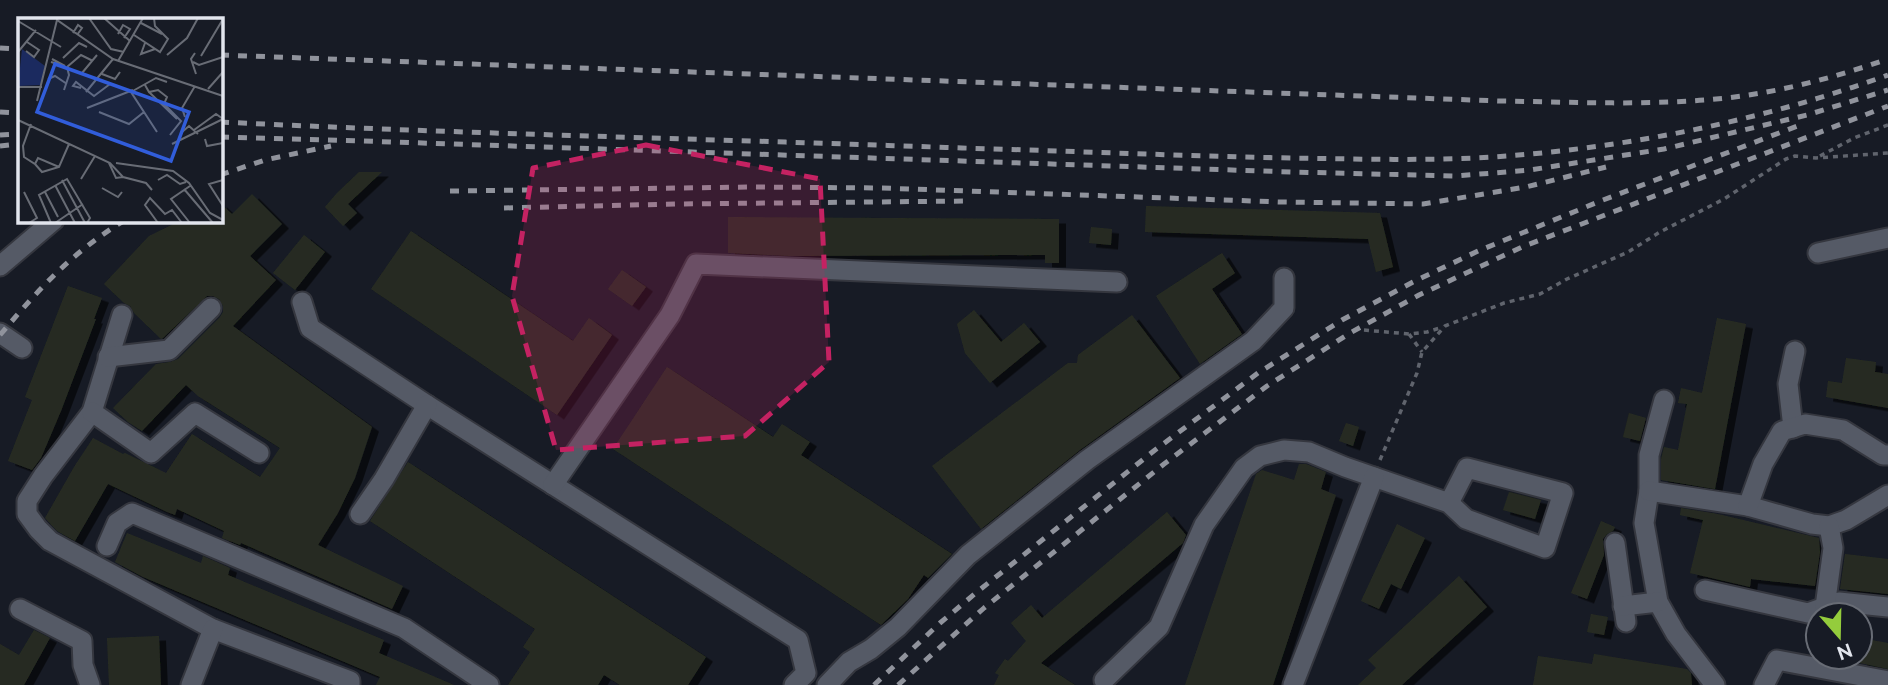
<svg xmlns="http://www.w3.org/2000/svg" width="1888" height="685" font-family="Raleway,sans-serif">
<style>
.building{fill:#272c21;filter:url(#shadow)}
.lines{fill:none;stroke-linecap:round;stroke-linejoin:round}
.minor-casing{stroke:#35373f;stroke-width:23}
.path{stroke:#60646d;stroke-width:3.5;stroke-dasharray:5 5;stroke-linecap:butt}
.minor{stroke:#555a66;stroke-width:19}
.rail{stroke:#90939c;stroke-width:5;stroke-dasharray:9 9;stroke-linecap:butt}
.marked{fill:#c42262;fill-opacity:0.2;stroke:#c42262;stroke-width:5;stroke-dasharray:14 9;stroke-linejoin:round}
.inset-road{fill:none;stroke:#686c75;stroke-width:2}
.view{fill:#315dda;fill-opacity:0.15;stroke:#315dda;stroke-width:3.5}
.inset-edge{fill:none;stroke:#e2e5ed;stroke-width:3.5}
</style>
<defs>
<filter id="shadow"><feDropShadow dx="7" dy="4.5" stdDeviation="0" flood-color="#0009"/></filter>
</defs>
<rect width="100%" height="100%" fill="#171b25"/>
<g class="building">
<polygon points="359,172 382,172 348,204 357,213 343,226 325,207 337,193"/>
<polygon points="252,194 282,224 250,256 276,280 233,326 372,427 355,478 338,513 318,545 403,586 392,609 241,543 240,545 222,538 224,531 177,509 175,515 167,512 108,484 75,541 57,531 45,518 74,467 93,438 123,454 125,453 166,473 192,434 260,477 280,448 198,396 186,385 142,431 128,422 113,408 156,364 170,362 178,359 220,317 223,312 223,306 219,299 213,296 207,296 163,338 161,339 134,313 130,306 124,303 104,284 149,236 182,220 220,220 220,203 232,214"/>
<polygon points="1146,206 1380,213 1393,267 1376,272 1368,239 1145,232"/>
<polygon points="728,217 1059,219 1059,263 1045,263 1045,255 790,256 728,253"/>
<polygon points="1091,227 1112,229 1111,245 1089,243"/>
<polygon points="411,231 573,341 589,318 612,335 557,415 371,289"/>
<polygon points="304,235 325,252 295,290 273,273"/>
<polygon points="1222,253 1235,273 1212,289 1242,334 1200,364 1156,296"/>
<polygon points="622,270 646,287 632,306 608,289"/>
<polygon points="68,286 102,298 94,319 96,319 61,411 41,458 32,470 8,461 32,400 25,397"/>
<polygon points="974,310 1001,342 1024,323 1040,342 990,383 965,353 957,324"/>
<polygon points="1132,315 1180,378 1080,450 981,529 932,466 1068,363 1077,363 1078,355"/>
<polygon points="1717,318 1746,324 1715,489 1661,480 1661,459 1664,447 1678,450 1687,404 1678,403 1681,388 1702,393"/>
<polygon points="1846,358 1876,362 1875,372 1888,374 1888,408 1826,397 1828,381 1842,383"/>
<polygon points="667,367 773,437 782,424 810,442 801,455 952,554 928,578 924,575 908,599 881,625 613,449"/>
<polygon points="1629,413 1646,418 1640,441 1623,437"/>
<polygon points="1346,423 1359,427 1353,446 1339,441"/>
<polygon points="408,462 706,657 688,685 620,685 604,675 598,685 508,685 530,652 523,647 535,629 370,521"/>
<polygon points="1299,464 1306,464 1326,472 1321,489 1336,495 1273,685 1185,685 1256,474 1262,470 1294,480"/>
<polygon points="1509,492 1541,500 1535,519 1503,510"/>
<polygon points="1681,508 1718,514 1819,538 1820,552 1815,586 1751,579 1750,587 1690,573 1703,520 1680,515"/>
<polygon points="1167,512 1186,535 1183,543 1041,663 1075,685 994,685 999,675 995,673 1005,659 1008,661 1026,641 1011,623 1031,605 1042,618"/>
<polygon points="1601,521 1615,527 1613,531 1607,534 1603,539 1604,555 1587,599 1571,593"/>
<polygon points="1397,524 1425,538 1401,589 1391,584 1379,609 1361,601"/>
<polygon points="127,533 201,563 203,556 230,568 228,575 384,640 379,653 454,685 376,685 380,677 143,577 115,562"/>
<polygon points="1845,554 1888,559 1888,594 1840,589"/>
<polygon points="1459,576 1487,607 1402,685 1358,685 1376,668 1368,660"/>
<polygon points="1591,614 1608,617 1604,635 1587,632"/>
<polygon points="34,630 50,638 24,685 0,685 0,644 19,655"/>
<polygon points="159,636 161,685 109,685 107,638"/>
<polygon points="1860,638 1888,643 1888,669 1860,663"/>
<polygon points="1594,654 1687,669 1691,673 1692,685 1533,685 1538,656 1592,664"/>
</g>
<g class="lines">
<g class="minor-casing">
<g id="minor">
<polyline points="1818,253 1888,238"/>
<polyline points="0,266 54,220"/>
<polyline points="302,302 310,328 427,405 798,640 806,673 794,685"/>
<polyline points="122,315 92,412 43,476 27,501 27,514 38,529 50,541 213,629 350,681 350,685"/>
<polyline points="0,333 22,348"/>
<polyline points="108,357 169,350 211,308"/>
<polyline points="1664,400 1649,455 1649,491 1644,523 1658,602 1676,634 1715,685"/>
<polyline points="92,412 151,453 195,413 259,453"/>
<polyline points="1793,428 1788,384 1795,351"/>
<polyline points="553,485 670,315 696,264 1117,282"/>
<polyline points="1649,491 1748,506 1812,524 1829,526 1846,520 1888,495"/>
<polyline points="1748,506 1763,464 1782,431 1805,424 1843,430 1883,455 1888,455"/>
<polyline points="360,514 384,479 427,405"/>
<polyline points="1615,543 1626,622"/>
<polyline points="107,546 117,523 132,513 404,628 489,685"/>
<polyline points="1705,590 1808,613 1839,602 1888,607"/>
<polyline points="1623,606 1658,602"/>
<polyline points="1825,607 1833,548 1829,526"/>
<polyline points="20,609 82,641 83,665 90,685"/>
<polyline points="1104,680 1159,627 1204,525 1244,468 1260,456 1284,450 1309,452 1345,467 1449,503 1466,519 1545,548 1563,493 1467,468 1449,503"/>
<polyline points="191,685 213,629"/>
<polyline points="827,685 849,662 871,649 898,627 968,555 1087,460 1253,341 1284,308 1284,278"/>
<polyline points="1293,685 1374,477"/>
<polyline points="1764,685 1777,660 1888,681"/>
</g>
</g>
<g class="path">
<polyline points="1820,156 1854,138 1888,125"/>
<polyline points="1364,330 1409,334 1427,332 1443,327"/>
<polyline points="1409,334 1422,352"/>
<polyline points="1380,460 1417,373 1422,352 1445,326 1504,303 1540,294 1567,279 1628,252 1660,232 1724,199 1786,159 1795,156 1816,158 1888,153"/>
</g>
<use href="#minor" class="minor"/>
<g class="rail">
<polyline points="0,48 19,49"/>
<path d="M 220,55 L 1500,101 C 1575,102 1651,106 1726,98 C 1781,92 1836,77 1888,59"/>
<polyline points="0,112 19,113"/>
<path d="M 220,122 C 468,134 715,139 962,148 C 1072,151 1181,156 1291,158 C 1358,159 1426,161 1493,157 C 1627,148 1761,121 1888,75"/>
<polyline points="0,135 19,134"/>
<polyline points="220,137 362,141 1292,172 1456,176 1530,170 1664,149 1807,115 1888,90"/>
<polyline points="0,146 19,144"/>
<polyline points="220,175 265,160 331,146"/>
<polyline points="450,191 755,187 882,188 1281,202 1423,204 1526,187 1606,167"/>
<polyline points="504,208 675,204 969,201"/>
<path d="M 0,335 C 40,288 71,253 125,220"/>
<polyline points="874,685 940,623 977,592 1155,450 1258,373 1342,320 1413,282 1478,251 1603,200 1800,125"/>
<polyline points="898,685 984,608 1164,464 1267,386 1350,333 1419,295 1522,247 1888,106"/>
</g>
</g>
<path class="marked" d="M 646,145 L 820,179 L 829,362 L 745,436 L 556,450 L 512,296 L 533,168 Z"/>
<g transform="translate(18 18)">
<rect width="205" height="205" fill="#171b25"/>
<path d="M 4,31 L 27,48 L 23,67 L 0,68 Z" fill="#1b2a5f"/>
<path class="inset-road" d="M 71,0 L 93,31 L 106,34M 86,0 L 112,23M 0,3 L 43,29M 123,5 L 144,16M 55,15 L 60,7 L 64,10 L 59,17M 100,16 L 105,7 L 112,11 L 106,20M 116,17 L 142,34 L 150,21 L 137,8 L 136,0M 127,25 L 123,36 L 137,31M 8,33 L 16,39 L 21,32 L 9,24M 0,34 L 18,12M 177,35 L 173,41 L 178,56M 149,37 L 169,20 L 180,0M 183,38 L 205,1M 45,40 L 61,25 L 69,29M 100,43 L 125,0M 33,44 L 47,48 L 34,41M 175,44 L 181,47 L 205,39M 49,49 L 63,37 L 75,43M 64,55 L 79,37M 84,56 L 97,61 L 102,54M 30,61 L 37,58 L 49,66M 127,67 L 131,74 L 140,72 L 149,79 L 146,86 L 163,103 L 152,117M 0,69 L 24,69M 63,70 L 55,68 L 58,64 L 76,78 L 92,66M 190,71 L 205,54M 46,72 L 51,57 L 49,49M 68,74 L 95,41M 131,74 L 159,101M 19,83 L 39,2 L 95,41 L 205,78M 69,90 L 115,72M 81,94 L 111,106 L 126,94M 167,99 L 164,90 L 177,68M 0,102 L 92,145 L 105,159 L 128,165 L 134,172M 13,106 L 5,128 L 6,139 L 17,146 L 20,140 L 41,149M 176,112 L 198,96 L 205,101M 139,114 L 113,74 L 138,60 L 149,64M 164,114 L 171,108 L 180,116M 187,121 L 189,128 L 205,125M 154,126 L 205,101M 91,145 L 98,160 L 105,159M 98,145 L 155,153 L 171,165 L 192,195 L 205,202M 17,146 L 24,154 L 41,149 L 51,126M 63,161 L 77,138M 44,162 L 67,205M 140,162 L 149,157 L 162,166 L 168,164M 205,162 L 191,166 L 205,188M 37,167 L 57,205M 172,168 L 153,181 L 172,205M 84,170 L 100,179 L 104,174M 166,171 L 195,205M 6,174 L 19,200 L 11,205M 27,174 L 40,199M 33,205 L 21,177 L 49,161 L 72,200 L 69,205M 37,205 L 65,186M 140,205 L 127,187 L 132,180 L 147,196 L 154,192 L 164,205"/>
<path class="view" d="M 37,46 L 171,94 L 153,143 L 19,94 Z"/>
<rect width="205" height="205" class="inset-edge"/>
</g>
<g transform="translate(1839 636) rotate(160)"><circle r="33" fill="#171b25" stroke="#686c75" stroke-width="2"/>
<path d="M0-5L12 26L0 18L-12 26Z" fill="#94cc3c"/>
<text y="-10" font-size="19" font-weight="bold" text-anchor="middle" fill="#e2e5ed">N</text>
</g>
</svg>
